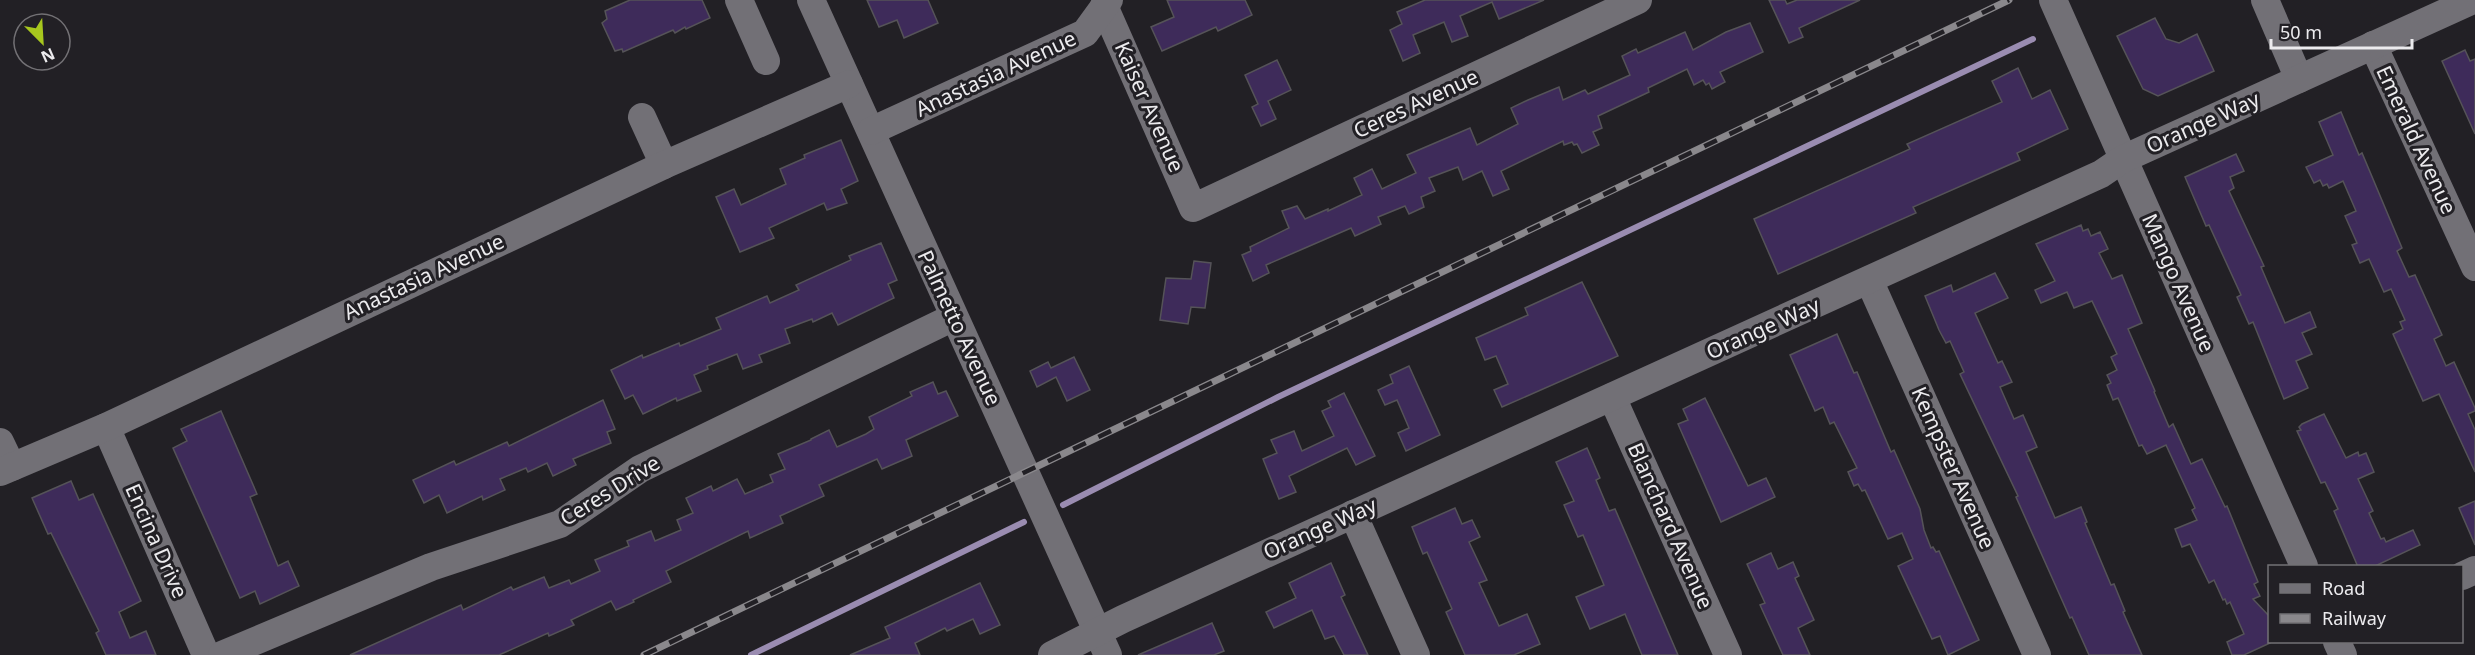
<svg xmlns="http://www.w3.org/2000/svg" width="2475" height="655" font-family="'Noto Sans',sans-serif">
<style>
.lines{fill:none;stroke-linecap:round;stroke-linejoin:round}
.stream{stroke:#9a8cb1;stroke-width:6}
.building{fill:#3e2b5a;stroke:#555358;stroke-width:1.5}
.minor{stroke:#727076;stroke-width:28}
.rail-casing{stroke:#8a888c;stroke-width:7}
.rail{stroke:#222025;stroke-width:4.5;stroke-dasharray:14;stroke-linecap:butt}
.labels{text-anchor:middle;stroke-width:6;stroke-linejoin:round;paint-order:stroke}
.street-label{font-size:21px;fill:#ecebee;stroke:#222025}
</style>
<rect width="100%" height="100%" fill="#222025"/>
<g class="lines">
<g class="stream">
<polyline points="1063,505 1278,397 2033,39"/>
<polyline points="751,655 1024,522"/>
</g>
</g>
<g class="building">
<polygon points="630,0 702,0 710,18 686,29 685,27 675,33 673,30 623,52 622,49 615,51 602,23 607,19 605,11"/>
<polygon points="867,0 928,0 938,23 904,38 897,20 879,27"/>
<polygon points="1167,0 1245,0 1252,15 1218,31 1216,27 1162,51 1151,27 1174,17"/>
<polygon points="1425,0 1544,0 1499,19 1492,2 1460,16 1468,36 1452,42 1444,22 1413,35 1420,53 1403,61 1390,30 1402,24 1397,12"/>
<polygon points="1769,0 1785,0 1787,4 1797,0 1860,0 1799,28 1803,37 1789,43"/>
<polygon points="2155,18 2166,39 2179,43 2197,34 2214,71 2158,96 2143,89 2117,36"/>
<polygon points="1750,23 1763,52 1720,72 1725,82 1712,89 1709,83 1706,85 1703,80 1694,85 1687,69 1648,88 1649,92 1598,116 1602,128 1593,132 1599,145 1582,153 1577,144 1574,145 1572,142 1564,145 1563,141 1501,171 1509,189 1493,196 1482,171 1463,180 1458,167 1429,178 1435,191 1421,197 1424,207 1409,214 1405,206 1378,217 1381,224 1355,236 1351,228 1305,248 1266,265 1269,273 1253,281 1242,255 1251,251 1250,247 1289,228 1282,211 1297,206 1305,219 1328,209 1328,211 1362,195 1354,178 1372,169 1382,189 1416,173 1407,155 1470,128 1477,145 1518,124 1511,108 1528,100 1559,87 1563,100 1585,90 1588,94 1630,75 1622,56 1636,49 1638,53 1685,32 1693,50 1726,32"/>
<polygon points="2465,50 2470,61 2475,59 2475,134 2442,61"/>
<polygon points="1277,60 1291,90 1268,101 1276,119 1261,126 1252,107 1258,104 1245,75"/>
<polygon points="2018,68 2032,99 2050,90 2068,129 2017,153 2020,160 1913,207 1916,213 1778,274 1754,219 1910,149 1907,144 2002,102 1992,81"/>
<polygon points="2341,112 2359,155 2362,153 2402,248 2397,251 2409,277 2415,275 2442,335 2434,339 2446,366 2454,362 2475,408 2475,411 2468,414 2475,430 2475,472 2439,394 2423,401 2393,334 2403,329 2400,322 2405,320 2391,289 2384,292 2369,259 2360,263 2352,245 2357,243 2345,216 2356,211 2343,181 2329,188 2327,184 2323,186 2320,180 2314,183 2306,167 2333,155 2319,122"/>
<polygon points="841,140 858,181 841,189 847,203 827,210 824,203 769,228 774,238 740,252 716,197 734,189 741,205 786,184 780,169 805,158 804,155"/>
<polygon points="2236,154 2244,171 2230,177 2234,188 2229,191 2264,266 2261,267 2285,323 2310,312 2316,327 2302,333 2312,354 2296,361 2308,388 2284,399 2253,322 2249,324 2237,297 2241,295 2209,225 2206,226 2185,177"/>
<polygon points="2081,225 2083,231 2088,229 2091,236 2100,232 2108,249 2099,253 2112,279 2122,275 2142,323 2128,329 2155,391 2154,392 2169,427 2173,424 2191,464 2202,459 2225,507 2227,506 2258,582 2254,584 2260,596 2253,599 2270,617 2270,643 2244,655 2232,655 2227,642 2244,634 2230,602 2227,604 2225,599 2223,600 2214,580 2209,583 2190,544 2182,547 2175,529 2197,520 2192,510 2195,508 2166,445 2147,454 2142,445 2139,446 2118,398 2113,400 2107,385 2111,383 2107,375 2117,370 2111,357 2117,354 2092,301 2074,308 2067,292 2041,303 2035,290 2055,281 2036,244"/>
<polygon points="881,243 897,280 888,284 894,298 838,325 832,313 813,322 812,319 785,329 790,343 759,355 762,362 743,369 737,354 707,366 708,369 694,375 701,391 677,401 676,398 643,414 633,395 625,399 611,370 642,355 643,358 679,343 680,346 721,329 716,318 767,296 770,303 799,290 796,285 851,260 849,256"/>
<polygon points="1194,261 1211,263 1205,308 1191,307 1188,324 1160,320 1166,278 1191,279"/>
<polygon points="1995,273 2008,298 1975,313 1998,363 2002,361 2012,382 2000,387 2014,419 2023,415 2037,447 2026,452 2055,518 2081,507 2087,522 2085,523 2111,585 2114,584 2125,611 2123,612 2142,655 2089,655 2072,617 2070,618 2016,497 2018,496 1960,374 1964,372 1950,341 1946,343 1939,330 1925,296 1951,285 1953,292"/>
<polygon points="1582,282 1618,356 1502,407 1494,390 1508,384 1496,356 1485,360 1476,338 1528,315 1525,308"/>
<polygon points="1837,334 1854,373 1857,372 1891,452 1894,450 1920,509 1924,530 1931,548 1933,547 1936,552 1939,551 1979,640 1948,655 1940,636 1932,639 1898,566 1913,559 1902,533 1888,539 1865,490 1862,491 1858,484 1854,486 1848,472 1857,468 1834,422 1830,424 1823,407 1815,411 1790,355"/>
<polygon points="1074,357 1090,390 1067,401 1056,377 1037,387 1030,371 1048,362 1051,368"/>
<polygon points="1409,366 1440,435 1406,451 1398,433 1409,428 1397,400 1385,405 1378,390 1393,383 1390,375"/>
<polygon points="933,382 938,394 946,391 958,416 906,440 912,456 882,469 877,459 819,485 824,496 780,516 783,523 750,538 748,531 666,571 671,582 633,600 634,602 616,610 611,601 571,620 574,625 549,636 548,633 499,655 350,655 461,605 463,610 511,587 513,590 544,577 549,588 569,580 571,584 600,571 595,560 629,546 627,541 651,531 655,541 681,530 677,520 693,513 686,498 711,486 713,491 737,479 745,494 773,482 770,475 785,469 778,454 811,440 811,439 829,430 837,447 866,434 874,429 869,417 912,396 910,392"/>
<polygon points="1344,393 1375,456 1356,465 1347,448 1289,476 1296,492 1279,499 1263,459 1277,453 1271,440 1294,431 1302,451 1334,436 1322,411 1331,407 1328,401"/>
<polygon points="1705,398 1748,486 1766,478 1775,497 1721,522 1678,424 1688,420 1683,409"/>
<polygon points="603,400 615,429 607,432 611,443 573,459 576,465 553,476 547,463 528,472 526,468 500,479 505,490 483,500 482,496 447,513 439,495 424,503 413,480 454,461 456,465 507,442 509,446"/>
<polygon points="221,411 257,494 250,497 278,566 288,561 299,586 260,604 255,591 240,598 173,448 187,441 181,429"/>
<polygon points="2324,414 2346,458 2358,452 2359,456 2366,453 2374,472 2358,479 2373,511 2369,513 2381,539 2384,538 2386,542 2413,530 2420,545 2373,567 2358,567 2334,511 2338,509 2325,482 2321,483 2297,431 2301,430 2299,427 2302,424"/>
<polygon points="1587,448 1600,478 1596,480 1609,511 1615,509 1678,655 1642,655 1625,614 1590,629 1576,597 1604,585 1583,535 1578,537 1564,505 1574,501 1556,462"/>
<polygon points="71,481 79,500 93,494 141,601 119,612 130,638 146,631 156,655 106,655 96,633 99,631 51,533 48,534 32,498"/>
<polygon points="2475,501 2475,545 2459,508"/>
<polygon points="1455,508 1462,524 1472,520 1480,537 1469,542 1487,580 1479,583 1499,626 1527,614 1540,644 1514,655 1465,655 1446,612 1452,609 1427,552 1423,554 1412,527"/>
<polygon points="1771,553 1778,569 1793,562 1799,576 1795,578 1814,620 1798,628 1810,655 1783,655 1760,605 1765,603 1747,564"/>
<polygon points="1331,563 1345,595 1341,597 1368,655 1344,655 1334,636 1325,639 1312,610 1274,628 1266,612 1296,598 1289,583"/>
<polygon points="980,583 1000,625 980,634 973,619 947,631 945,628 915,643 920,655 850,655 890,638 885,627"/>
<polygon points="1212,623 1224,651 1214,655 1138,655"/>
</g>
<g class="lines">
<g class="minor">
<polyline points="739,0 766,61"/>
<polyline points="811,0 1108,655"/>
<polyline points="2053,0 2304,566"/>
<polyline points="2265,0 2299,79"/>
<polyline points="1104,6 1193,208 1638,0"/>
<polyline points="2373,45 2475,267"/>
<polyline points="642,117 664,165"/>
<polyline points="871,131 1085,33 1109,0"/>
<polyline points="1869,280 2037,655"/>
<polyline points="1612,397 1728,655"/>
<polyline points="106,427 206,655"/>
<polyline points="0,442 12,467"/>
<polyline points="0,472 106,427 664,165 849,84"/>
<polyline points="1353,514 1416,655"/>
<polyline points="2462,576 2475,570"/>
<polyline points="2337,642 2343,655"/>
<polyline points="222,655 431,567 560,524 640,469 954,317"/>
<polyline points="1052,655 1123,619 2101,174 2123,159 2473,0"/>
</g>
<g class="rail-casing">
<polyline id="rail" points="644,655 2009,0"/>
</g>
<use href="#rail" class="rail"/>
</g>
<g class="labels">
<g class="street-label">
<text transform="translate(996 74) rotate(-25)" y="7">Anastasia Avenue</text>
<text transform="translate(1416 104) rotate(-25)" y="7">Ceres Avenue</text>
<text transform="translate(1149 107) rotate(66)" y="7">Kaiser Avenue</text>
<text transform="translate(2203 123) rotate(-24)" y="7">Orange Way</text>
<text transform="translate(2416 140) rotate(65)" y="7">Emerald Avenue</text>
<text transform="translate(424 277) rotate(-25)" y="7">Anastasia Avenue</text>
<text transform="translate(2178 283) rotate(66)" y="7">Mango Avenue</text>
<text transform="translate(959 328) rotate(65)" y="7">Palmetto Avenue</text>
<text transform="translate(1763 329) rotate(-24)" y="7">Orange Way</text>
<text transform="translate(1953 468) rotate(66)" y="7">Kempster Avenue</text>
<text transform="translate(610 491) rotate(-32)" y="7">Ceres Drive</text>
<text transform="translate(1670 526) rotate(66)" y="7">Blanchard Avenue</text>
<text transform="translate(1320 529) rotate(-24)" y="7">Orange Way</text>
<text transform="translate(156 541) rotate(66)" y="7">Encina Drive</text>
</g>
</g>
<rect x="2268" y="565" width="195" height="78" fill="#222025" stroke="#737175" stroke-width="1.5"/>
<rect x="2280" y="584" width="30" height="9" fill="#727076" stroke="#737175" stroke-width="1.5"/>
<text x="2322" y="595" font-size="18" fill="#ecebee">Road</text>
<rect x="2280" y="614" width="30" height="9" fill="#8a888c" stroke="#737175" stroke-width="1.5"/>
<text x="2322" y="625" font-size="18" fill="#ecebee">Railway</text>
<g transform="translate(42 42) rotate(156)"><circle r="28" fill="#222025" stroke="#737175" stroke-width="1.5"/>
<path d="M0-4.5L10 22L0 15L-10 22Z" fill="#a7c71e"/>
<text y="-9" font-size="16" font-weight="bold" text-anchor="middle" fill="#ecebee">N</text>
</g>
<path d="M2271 39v9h141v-9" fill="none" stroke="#ecebee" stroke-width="3"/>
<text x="2280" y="39" font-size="18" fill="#ecebee" stroke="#222025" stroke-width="4.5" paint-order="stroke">50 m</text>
</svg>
